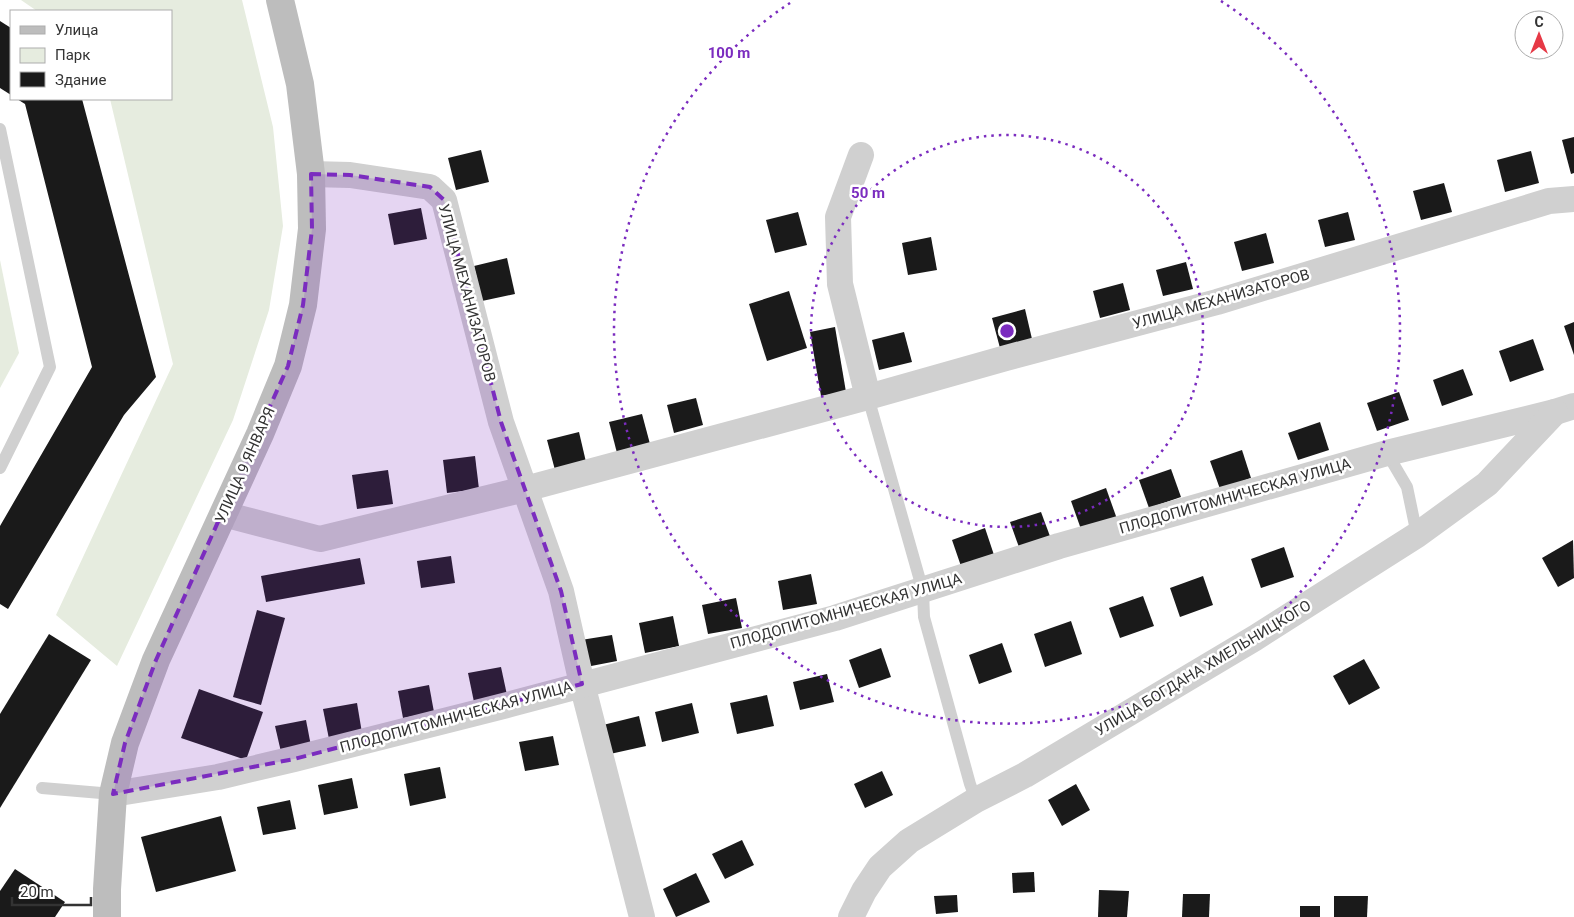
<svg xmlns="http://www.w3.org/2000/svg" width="1574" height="917" font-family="Roboto,sans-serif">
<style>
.green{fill:#e6ecdf}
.building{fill:#1a1a1a}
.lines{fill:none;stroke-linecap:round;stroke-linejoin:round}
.lane{stroke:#d0d0d0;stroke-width:12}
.street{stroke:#d0d0d0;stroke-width:26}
.secondary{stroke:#bdbdbd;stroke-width:28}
.marked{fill:#7b2cbf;fill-opacity:0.2;stroke:#7b2cbf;stroke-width:4;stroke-dasharray:10 6;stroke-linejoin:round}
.ring{fill:none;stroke:#7b2cbf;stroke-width:2.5;stroke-dasharray:2.5 5}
.labels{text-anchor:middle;stroke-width:5;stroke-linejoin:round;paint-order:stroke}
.street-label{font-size:15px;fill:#333;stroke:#fff}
.centre{fill:#7b2cbf;stroke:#fff;stroke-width:2.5}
.ring-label{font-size:15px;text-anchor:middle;font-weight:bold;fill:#7b2cbf;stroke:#fff;stroke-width:5;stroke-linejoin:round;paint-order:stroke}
</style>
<rect width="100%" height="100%" fill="#fff"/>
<g class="green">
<polygon points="21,0 242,0 273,127 283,226 269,310 233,420 117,666 56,615 173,364 110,99 171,99 171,11 37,11"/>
<polygon points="0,260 19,353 0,388"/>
</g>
<g class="building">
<polygon points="0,21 11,28 11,95 0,88"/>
<polygon points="17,99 82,99 156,377 124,415 8,609 0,604 0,526 92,367 25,104"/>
<polygon points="1574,137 1574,173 1571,174 1562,140"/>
<polygon points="481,150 489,182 456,190 448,158"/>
<polygon points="1531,151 1539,183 1505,192 1497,160"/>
<polygon points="1444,183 1452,212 1421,220 1413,191"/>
<polygon points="421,208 427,239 394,245 388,214"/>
<polygon points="798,212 807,245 775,253 766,220"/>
<polygon points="1348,212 1355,240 1325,247 1318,220"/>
<polygon points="1266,233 1274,263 1242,271 1234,242"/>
<polygon points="931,237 937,270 908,275 902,243"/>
<polygon points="507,258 515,294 482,301 474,266"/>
<polygon points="1186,262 1193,289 1163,296 1156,270"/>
<polygon points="1123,283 1130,310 1100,318 1093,291"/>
<polygon points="789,291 807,348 767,361 749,304"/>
<polygon points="1025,309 1032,339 1000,348 992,318"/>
<polygon points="1574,322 1574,355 1564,326"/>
<polygon points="835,327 846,392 821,396 810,332"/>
<polygon points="904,332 912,362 879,370 872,340"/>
<polygon points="1533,339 1544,370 1510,382 1499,351"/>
<polygon points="1463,369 1473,395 1442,406 1433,380"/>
<polygon points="1399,392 1409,420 1377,431 1367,403"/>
<polygon points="696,398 703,425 674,433 667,405"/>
<polygon points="642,414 650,444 617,453 609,422"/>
<polygon points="1320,422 1329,450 1298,460 1288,433"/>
<polygon points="579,432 586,462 555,470 547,440"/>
<polygon points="1242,450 1251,478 1220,489 1210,461"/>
<polygon points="475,456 479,489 447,493 443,460"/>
<polygon points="1171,469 1181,497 1149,508 1139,480"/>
<polygon points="388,470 393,504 357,509 352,475"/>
<polygon points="1106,488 1117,519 1082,532 1071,501"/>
<polygon points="1041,512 1051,539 1020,550 1010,522"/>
<polygon points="985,528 995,558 962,569 952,540"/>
<polygon points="1573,540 1574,578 1558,587 1542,558"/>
<polygon points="1284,547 1294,577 1261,588 1251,559"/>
<polygon points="451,556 455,583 421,588 417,561"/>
<polygon points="360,558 365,584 266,602 261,576"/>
<polygon points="811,574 817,604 783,610 778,581"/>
<polygon points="1203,576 1213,605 1180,617 1170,588"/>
<polygon points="1143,596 1154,626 1120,638 1109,608"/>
<polygon points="736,598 742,628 708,634 702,605"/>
<polygon points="257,610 285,618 261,705 233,697"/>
<polygon points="673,616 679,646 645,653 639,623"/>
<polygon points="1071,621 1082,654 1045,667 1034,634"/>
<polygon points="49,634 91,660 0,808 0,714"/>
<polygon points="612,635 617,661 586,667 581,640"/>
<polygon points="1002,643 1012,672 979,684 969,655"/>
<polygon points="881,648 891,677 859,688 849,660"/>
<polygon points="1364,659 1380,688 1349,705 1333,676"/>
<polygon points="501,667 507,695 474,702 468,673"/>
<polygon points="827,674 834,702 800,710 793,682"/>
<polygon points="429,685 434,712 403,718 398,691"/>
<polygon points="199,689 263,712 246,760 181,738"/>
<polygon points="767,695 774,726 737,734 730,703"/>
<polygon points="357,703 362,733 329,739 323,709"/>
<polygon points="692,703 699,733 662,742 655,712"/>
<polygon points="639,716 646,746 610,754 603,725"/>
<polygon points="306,720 311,746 281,752 275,726"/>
<polygon points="553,736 559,765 525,771 519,742"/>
<polygon points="440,767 446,798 410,806 404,774"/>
<polygon points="882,771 893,795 865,808 854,784"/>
<polygon points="352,778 358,808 324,815 318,785"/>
<polygon points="1076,784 1090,810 1062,826 1048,800"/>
<polygon points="290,800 296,829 263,835 257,807"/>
<polygon points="221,816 236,871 156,892 141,837"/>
<polygon points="742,840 754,865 725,879 712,854"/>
<polygon points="15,869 65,902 55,917 0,917 0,891"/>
<polygon points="1034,872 1035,892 1013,893 1012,873"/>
<polygon points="696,873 710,902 676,917 663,889"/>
<polygon points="1099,890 1129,891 1127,917 1098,917"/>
<polygon points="1183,894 1210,894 1209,917 1182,917"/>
<polygon points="957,895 958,912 936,914 934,896"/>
<polygon points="1334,896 1368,896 1367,917 1334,917"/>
<rect x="1300" y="906" width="20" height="11"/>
</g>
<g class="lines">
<g class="lane">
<polyline points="0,129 50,367 0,468"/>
<polyline points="868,397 923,591 924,617 970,784 976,800"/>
<polyline points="1387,453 1407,487 1417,535"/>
<polyline points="42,788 113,794"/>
</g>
<g class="street">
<polyline points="861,155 838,217 840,284 868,397"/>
<polyline points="311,174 350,175 430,187 444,200 501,422 561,591 582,684 642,917"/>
<polyline points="223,514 320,539 525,489 868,397 1006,358 1217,302 1549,201 1574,199"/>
<polyline points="113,794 218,777 294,759 511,704 835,618 1059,546 1387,453 1555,412 1574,406"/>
<polyline points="851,917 864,891 880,867 909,841 976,800 1025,775 1255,638 1417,535 1487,484 1555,412"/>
</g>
<polyline class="secondary" points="107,917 107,889 113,794 125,743 156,660 260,434 288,366 303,305 312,229 311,174 300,84 280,0"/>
</g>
<path class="marked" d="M 311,174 L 350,175 L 430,187 L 444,200 L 501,422 L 561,591 L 582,684 L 294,759 L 113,794 L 125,743 L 156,660 L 288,366 L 303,305 L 312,229 Z"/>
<g class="ring">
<circle cx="1007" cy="331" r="196"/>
<path d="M1221 1A393 393 0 1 1 793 1"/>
</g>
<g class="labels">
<g class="street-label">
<text transform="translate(467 293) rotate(75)" y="5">УЛИЦА МЕХАНИЗАТОРОВ</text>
<text transform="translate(1221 299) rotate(-16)" y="5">УЛИЦА МЕХАНИЗАТОРОВ</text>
<text transform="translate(245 465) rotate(-66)" y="5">УЛИЦА 9 ЯНВАРЯ</text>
<text transform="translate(1235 496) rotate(-16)" y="5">ПЛОДОПИТОМНИЧЕСКАЯ УЛИЦА</text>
<text transform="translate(846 611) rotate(-16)" y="5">ПЛОДОПИТОМНИЧЕСКАЯ УЛИЦА</text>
<text transform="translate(1203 668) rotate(-31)" y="5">УЛИЦА БОГДАНА ХМЕЛЬНИЦКОГО</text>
<text transform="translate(456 717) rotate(-15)" y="5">ПЛОДОПИТОМНИЧЕСКАЯ УЛИЦА</text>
</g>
</g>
<circle cx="1007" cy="331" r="8" class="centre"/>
<g class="ring-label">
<text x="729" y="58">100 m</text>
<text x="868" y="198">50 m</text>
</g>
<rect x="10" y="10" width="162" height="90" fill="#ffffff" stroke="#adadad"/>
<rect x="20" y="26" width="25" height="8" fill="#bdbdbd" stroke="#adadad"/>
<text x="55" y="35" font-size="15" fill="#333333">Улица</text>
<rect x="20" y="48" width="25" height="15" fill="#e6ecdf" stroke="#adadad"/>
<text x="55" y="60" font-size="15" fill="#333333">Парк</text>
<rect x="20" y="72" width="25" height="15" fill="#1a1a1a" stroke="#adadad"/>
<text x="55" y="85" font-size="15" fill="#333333">Здание</text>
<g transform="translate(1539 35)"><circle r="24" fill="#ffffff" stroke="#adadad"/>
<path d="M0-4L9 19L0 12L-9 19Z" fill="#e63946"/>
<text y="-8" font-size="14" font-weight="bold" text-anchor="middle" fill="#333333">С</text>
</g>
<path d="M12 897v8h79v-8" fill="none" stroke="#333333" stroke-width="2.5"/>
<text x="20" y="897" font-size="15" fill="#333333" stroke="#ffffff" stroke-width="4" paint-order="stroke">20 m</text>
</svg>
